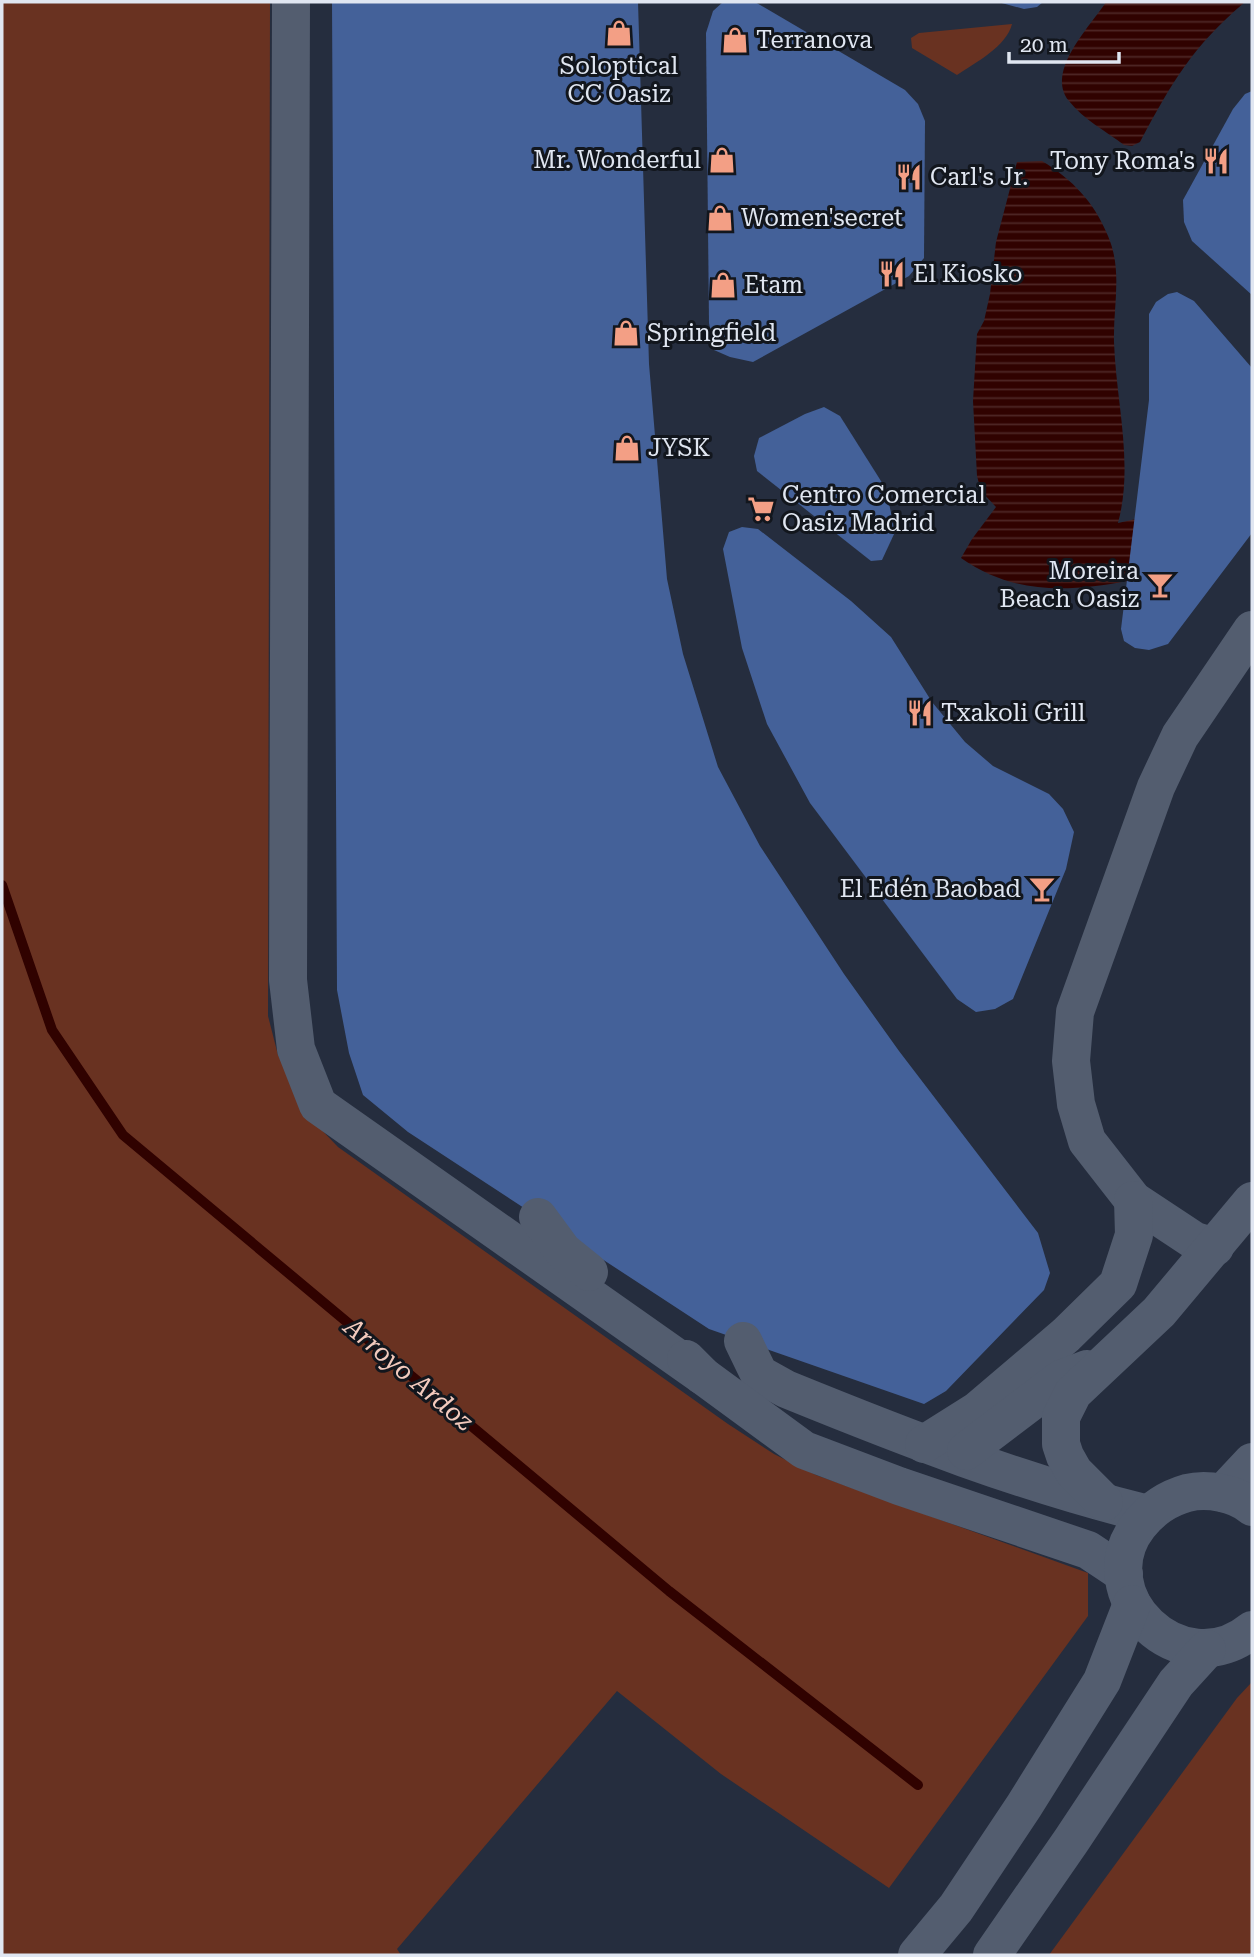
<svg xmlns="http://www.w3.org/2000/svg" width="1254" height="1957" font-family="'Roboto Serif',serif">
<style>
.green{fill:#693221}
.water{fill:url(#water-rules)}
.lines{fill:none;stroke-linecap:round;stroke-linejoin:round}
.stream{stroke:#300200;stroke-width:10}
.building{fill:#446199}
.minor{stroke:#535d6f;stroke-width:38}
.labels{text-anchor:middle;stroke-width:6;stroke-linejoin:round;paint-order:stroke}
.poi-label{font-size:24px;fill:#e0e6f1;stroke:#12161d;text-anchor:start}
.water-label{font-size:26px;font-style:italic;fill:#f3cabd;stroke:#12161d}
</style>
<defs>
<pattern id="water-rules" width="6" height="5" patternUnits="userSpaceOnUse" patternTransform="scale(1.75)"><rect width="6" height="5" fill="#300200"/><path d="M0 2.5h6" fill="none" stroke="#4e2726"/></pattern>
</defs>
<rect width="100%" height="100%" fill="#252d3e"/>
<g class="green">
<polygon points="2,2 270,2 268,1016 278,1055 314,1122 338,1147 728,1424 774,1454 816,1475 1088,1573 1088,1616 889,1888 721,1774 617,1691 397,1949 401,1955 2,1955"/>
<path d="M 1012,24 C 1007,46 975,63 957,75 L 912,48 L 911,38 L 919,33 Z"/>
<polygon points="1252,1682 1252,1955 1049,1955 1237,1698"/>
</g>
<g class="water">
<path d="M 1106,2 L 1245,2 C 1192,47 1172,82 1140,142 L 1132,146 L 1124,145 C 1107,132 1083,119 1069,101 C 1045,71 1090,27 1106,2 Z"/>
<path d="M 1042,161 C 1073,180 1094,202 1108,236 C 1123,271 1113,306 1114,342 C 1116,402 1134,464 1118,523 L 1136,519 L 1128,581 C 1067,592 1014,595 961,558 L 972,539 L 996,507 L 981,491 L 977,476 L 973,401 L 977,334 L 984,321 L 990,294 L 996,242 L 1017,162 Z"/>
</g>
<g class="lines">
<polyline class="stream" points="2,885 52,1030 123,1135 669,1591 918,1785"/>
</g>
<g class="building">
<polygon points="332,2 638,2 649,364 667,579 683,654 718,767 760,846 844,974 899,1051 1038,1233 1050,1273 1044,1290 946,1391 924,1404 709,1329 408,1132 363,1095 349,1053 337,990"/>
<polygon points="723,2 755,2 905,90 918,104 925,121 924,258 909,276 753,362 730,357 714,350 709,323 706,33 713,11"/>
<polygon points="998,2 1043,2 1037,7 1024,9"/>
<polygon points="1252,91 1252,295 1192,241 1184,222 1183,200 1233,109 1245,94"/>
<polygon points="1177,292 1194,301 1252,368 1252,533 1168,644 1149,650 1135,648 1124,641 1121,629 1149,400 1149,314 1156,302 1168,294"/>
<polygon points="824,407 840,416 886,489 895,532 882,560 871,561 757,471 754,456 759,438 805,414"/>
<polygon points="742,527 758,529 851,601 891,637 932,702 965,742 993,766 1049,794 1063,809 1074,832 1066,869 1013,999 995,1009 976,1012 957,999 810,803 767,724 742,648 723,549 729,532"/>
</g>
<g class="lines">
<g class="minor">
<polyline points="291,2 288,980 296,1049 318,1105 703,1376"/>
<polyline points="538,1217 563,1251 589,1272"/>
<polyline points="1215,1247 1195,1241 1133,1200 1087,1141 1076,1104 1071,1061 1075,1012 1156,787 1180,736 1252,630"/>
<path d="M 743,1341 L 759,1374 L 786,1389 C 904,1437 1024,1484 1148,1514"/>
<polyline points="686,1359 703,1376 804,1450 899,1486 1088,1550 1124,1574"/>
<polyline points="924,1444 978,1410 1066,1335 1118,1284 1134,1235 1133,1200"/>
<polyline points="966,1451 1061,1379 1087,1369"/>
<polyline points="1223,1493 1252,1462"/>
<polyline points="1104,1502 1074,1472 1065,1456 1061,1444 1061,1417 1073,1393 1159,1312 1252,1201"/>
<path d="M 1252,1507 C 1236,1493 1207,1488 1187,1493 C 1166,1499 1152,1509 1139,1525 C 1085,1594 1181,1688 1252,1630"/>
<polyline points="917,1955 956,1908 1024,1806 1102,1681 1132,1604"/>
<polyline points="992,1955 1071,1841 1176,1683 1207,1649"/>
</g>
</g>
<defs>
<g id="shop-bare" transform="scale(2.1)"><path d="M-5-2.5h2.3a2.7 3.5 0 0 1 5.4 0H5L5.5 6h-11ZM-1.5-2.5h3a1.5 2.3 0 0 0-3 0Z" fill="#f39f85" stroke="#12161d" stroke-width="2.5" paint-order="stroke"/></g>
<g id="restaurant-bare" transform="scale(2.1)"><path d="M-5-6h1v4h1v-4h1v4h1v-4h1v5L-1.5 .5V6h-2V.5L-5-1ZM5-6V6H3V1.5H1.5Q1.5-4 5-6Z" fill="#f39f85" stroke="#12161d" stroke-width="2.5" paint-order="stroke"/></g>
<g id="supermarket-bare" transform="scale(2.1)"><path d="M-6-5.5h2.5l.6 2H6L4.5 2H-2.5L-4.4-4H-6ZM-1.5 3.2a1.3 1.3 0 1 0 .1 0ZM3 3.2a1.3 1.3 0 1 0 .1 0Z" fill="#f39f85" stroke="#12161d" stroke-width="2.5" paint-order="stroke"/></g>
<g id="bar-bare" transform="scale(2.1)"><path d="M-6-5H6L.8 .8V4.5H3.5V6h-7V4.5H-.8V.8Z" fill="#f39f85" stroke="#12161d" stroke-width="2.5" paint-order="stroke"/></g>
</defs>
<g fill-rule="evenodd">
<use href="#shop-bare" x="619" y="33"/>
<use href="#shop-bare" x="735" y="40"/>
<use href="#shop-bare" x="722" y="160"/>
<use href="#restaurant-bare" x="1216" y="161"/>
<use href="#restaurant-bare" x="909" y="177"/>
<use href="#shop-bare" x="720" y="218"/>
<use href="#restaurant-bare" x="892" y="274"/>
<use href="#shop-bare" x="723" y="285"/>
<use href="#shop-bare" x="626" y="333"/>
<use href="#shop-bare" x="627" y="448"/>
<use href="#supermarket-bare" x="761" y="509"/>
<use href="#bar-bare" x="1160" y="585"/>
<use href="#restaurant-bare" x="920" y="713"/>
<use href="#bar-bare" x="1042" y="889"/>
</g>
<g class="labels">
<g class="poi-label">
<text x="756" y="48">Terranova</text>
<text x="619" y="74" text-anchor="middle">Soloptical<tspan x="619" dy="28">CC Oasiz</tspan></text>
<text x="701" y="168" text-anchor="end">Mr. Wonderful</text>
<text x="1195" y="169" text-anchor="end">Tony Roma's</text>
<text x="930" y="185">Carl's Jr.</text>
<text x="741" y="226">Women'secret</text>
<text x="913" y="282">El Kiosko</text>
<text x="744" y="293">Etam</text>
<text x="647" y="341">Springfield</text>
<text x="648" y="456">JYSK</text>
<text x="782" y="503">Centro Comercial<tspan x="782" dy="28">Oasiz Madrid</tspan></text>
<text x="1139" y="579" text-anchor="end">Moreira<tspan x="1139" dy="28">Beach Oasiz</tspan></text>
<text x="941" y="721">Txakoli Grill</text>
<text x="1021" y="897" text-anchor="end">El Edén Baobad</text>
</g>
<g class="water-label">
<text transform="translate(409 1374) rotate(40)" y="9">Arroyo Ardoz</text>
</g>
</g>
<rect width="1254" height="1957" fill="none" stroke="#e0e6f1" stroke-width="7"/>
<path d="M1009 52v10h110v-10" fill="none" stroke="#e0e6f1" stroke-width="3.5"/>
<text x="1020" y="52" font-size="21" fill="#e0e6f1" stroke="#12161d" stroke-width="5" paint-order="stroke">20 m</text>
</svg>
